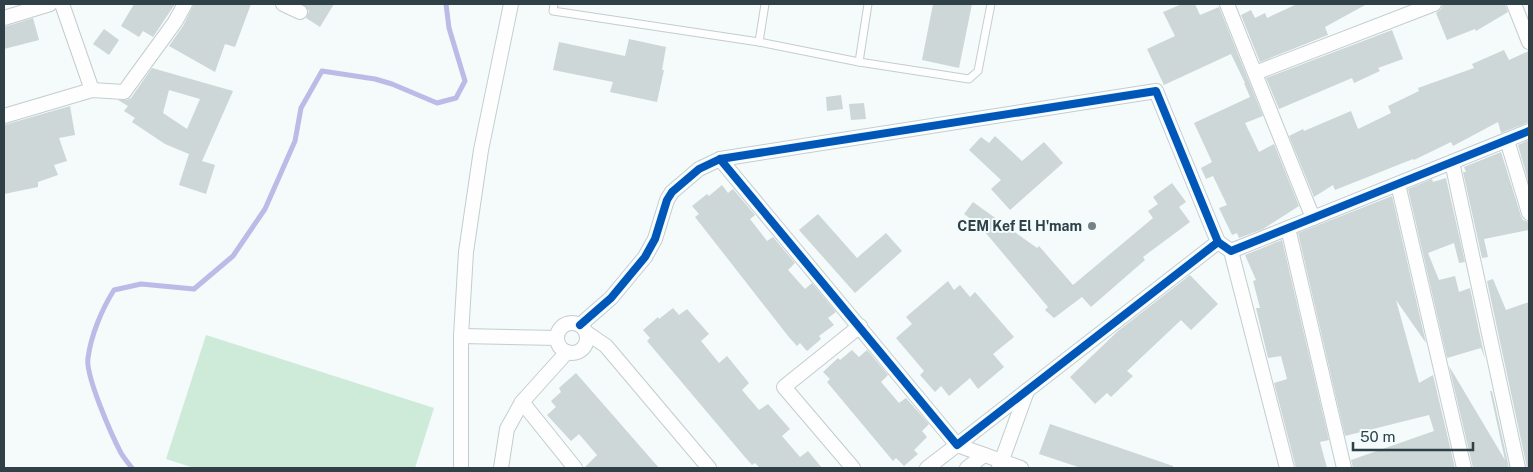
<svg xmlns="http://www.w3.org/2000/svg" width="1533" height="472" font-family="'Public Sans',sans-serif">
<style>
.green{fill:#ceebda}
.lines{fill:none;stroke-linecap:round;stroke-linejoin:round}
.stream{stroke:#bbbbe7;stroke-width:5}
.building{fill:#cdd7d7;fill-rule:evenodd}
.service-casing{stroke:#c3cdd0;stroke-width:9}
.minor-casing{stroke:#c3cdd0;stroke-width:16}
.service{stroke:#fefefe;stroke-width:7}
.minor{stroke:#fefefe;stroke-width:14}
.cycleway-casing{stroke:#f2fbfd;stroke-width:11}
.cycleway{stroke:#0057b8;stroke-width:8}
.poi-dot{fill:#748185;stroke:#f2fbfd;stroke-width:2}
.labels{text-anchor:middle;stroke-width:4;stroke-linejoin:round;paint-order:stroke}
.poi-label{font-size:14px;font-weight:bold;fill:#2f4046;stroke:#f2fbfd;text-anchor:end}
</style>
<rect width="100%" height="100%" fill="#f5fafa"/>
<polygon class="green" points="206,335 434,408 415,468 194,468 166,459"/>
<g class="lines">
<path class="stream" d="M 132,468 C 128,463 124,458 121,453 C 112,436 85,375 88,358 C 91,335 102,309 114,290 L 141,284 L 194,289 L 233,256 L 265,209 L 295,141 L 301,108 L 322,71 L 375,79 L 392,84 L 437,103 L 456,98 L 465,81 L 449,28 L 446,4"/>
</g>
<g class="building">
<polygon points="134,4 175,4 153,37 143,31 139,37 121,26"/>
<polygon points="194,4 251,4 235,47 225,44 215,72 169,46 183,26"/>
<polygon points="303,4 334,4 320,27 306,18 309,11"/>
<polygon points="933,4 972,4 959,68 922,60"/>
<polygon points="1182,4 1195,4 1200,15 1219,7 1263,116 1245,123 1259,152 1274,144 1299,206 1263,229 1239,238 1237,233 1232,235 1219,208 1227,205 1213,176 1206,179 1201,168 1212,162 1194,123 1250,97 1244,83 1245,83 1231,54 1164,85 1147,49 1175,36 1163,12"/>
<polygon points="1297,4 1367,4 1325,27 1328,35 1260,62 1241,15 1251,10 1255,18 1265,13 1267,18"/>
<polygon points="1443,4 1505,4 1508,12 1476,31 1475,29 1447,40 1436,13 1441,9"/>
<polygon points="33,18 39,40 4,49 4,27"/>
<polygon points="104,29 119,40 109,55 93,44"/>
<polygon points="1392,30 1403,59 1378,68 1380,71 1354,83 1352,78 1279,109 1266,78"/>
<polygon points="629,39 666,47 662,70 664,70 657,102 610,92 613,82 553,70 559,42 625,56"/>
<polygon points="1504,50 1509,60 1529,51 1529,122 1501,133 1498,122 1453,146 1451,142 1414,160 1413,159 1335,190 1333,185 1314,197 1289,136 1303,129 1304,131 1351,111 1358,129 1391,113 1388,106 1419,91 1418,88 1474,68 1472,64"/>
<path d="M 152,68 L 233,91 L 202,161 L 215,165 L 206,194 L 179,185 L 189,154 L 165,144 L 132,122 L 135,118 L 124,111 L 128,106 L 118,100 L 127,100 L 131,98 ZM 169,90 L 200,99 L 187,129 L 163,113 Z"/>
<polygon points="841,95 843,109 827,111 826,97"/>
<polygon points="864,103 866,119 851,120 849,104"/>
<polygon points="70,106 75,135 59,138 67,161 54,165 58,175 38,182 38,187 4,194 4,125"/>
<polygon points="995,136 1022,161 1044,142 1063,163 1010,210 991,189 1001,180 969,150 981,137 989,143"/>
<polygon points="1529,140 1529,184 1518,145"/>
<polygon points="1501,152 1521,216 1523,220 1529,222 1529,230 1484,239 1488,257 1482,258 1463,172 1466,172 1464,167"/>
<polygon points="1446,178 1465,262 1459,263 1454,243 1428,253 1439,280 1455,276 1459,292 1470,288 1485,359 1481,348 1447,358 1408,189 1432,179 1433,182"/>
<polygon points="1172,183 1186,202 1179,207 1190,222 1143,257 1145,260 1091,307 1082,297 1054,318 1045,310 1048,307 980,226 964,214 973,202 1037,248 1039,246 1073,285 1153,218 1148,211 1158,204 1153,197"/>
<polygon points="722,185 728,193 733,189 755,215 750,219 767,241 773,237 795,263 788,270 805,289 812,283 836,312 828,318 834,325 819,336 821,339 807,351 800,343 797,346 788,336 695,217 699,214 692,206 707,194 709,196"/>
<polygon points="1392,196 1426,343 1396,300 1419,383 1433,375 1455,468 1353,468 1351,460 1434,431 1429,415 1345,436 1298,233"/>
<polygon points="818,214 857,258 886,233 902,251 855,293 799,230"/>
<polygon points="1282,240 1329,440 1320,442 1327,468 1296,468 1274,383 1287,379 1281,356 1268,358 1256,308 1260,308 1253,281 1256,280 1245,255"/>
<polygon points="1190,275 1218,304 1191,330 1181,320 1127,371 1133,376 1111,397 1107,393 1095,404 1070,377 1118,331"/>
<polygon points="1493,279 1506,310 1529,302 1529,468 1527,468 1487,281"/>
<polygon points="948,281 954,290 960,285 970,297 975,292 1014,337 993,354 1004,367 978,389 970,378 949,396 941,386 935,392 920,375 924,371 896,338 912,324 906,317"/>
<polygon points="673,308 679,315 687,309 709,334 701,341 719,363 727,356 749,383 742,390 759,410 768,404 790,429 782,436 800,457 808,451 822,468 760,468 755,463 752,465 744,456 647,341 650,338 643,330 658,317 659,319"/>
<polygon points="852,350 859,357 867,350 888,375 881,382 899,403 906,398 929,424 922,431 927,437 914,450 918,454 904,466 896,458 893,461 827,382 830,379 823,372 838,358 840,360"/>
<polygon points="1449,366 1505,460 1490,391 1492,391 1509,468 1473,468"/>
<polygon points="576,373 659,468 584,468 597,455 579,434 571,441 547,415 556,407 551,401 561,392 559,388"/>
<polygon points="1050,424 1173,466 1173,468 1081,468 1039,454"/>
</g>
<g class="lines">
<g class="service-casing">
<g id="service">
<polyline points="554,4 553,11 759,42 859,62 969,79 978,71 991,4"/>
<polyline points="759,42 765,4"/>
<polyline points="859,62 868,4"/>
</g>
</g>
<g class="minor-casing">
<g id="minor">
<polyline points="62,4 92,90"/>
<polyline points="283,4 300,12"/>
<polyline points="1227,4 1313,218"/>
<polyline points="1514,4 1529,42"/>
<polyline points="4,18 50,4"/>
<polyline points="1255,73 1434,4"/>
<polyline points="4,116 92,90 124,92 175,22 185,4"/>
<polyline points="1507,140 1529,213"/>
<polyline points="720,159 957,445 1218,242"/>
<polyline points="1452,162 1518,468"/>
<polyline points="1398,184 1464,468"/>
<polyline points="1288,228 1344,468"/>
<polyline points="1231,251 1287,468"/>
<circle cx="572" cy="338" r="15"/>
<polyline points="580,325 611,298 645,257 655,239 667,200 672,192 699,169 720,159 1156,91 1218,242 1231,251 1529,131"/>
<polyline points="587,333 606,346 709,468"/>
<polyline points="461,336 557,338"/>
<polyline points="522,402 575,468"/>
<polyline points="461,468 461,336 466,252 481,150 511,4"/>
<polyline points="501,468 507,429 522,402 567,352"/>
<polyline points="853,468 784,387 860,326"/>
<polyline points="927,468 957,445 1021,468"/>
<polyline points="967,468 984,455"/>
<polyline points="999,468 1027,391"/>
</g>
</g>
<use href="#service" class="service"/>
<use href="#minor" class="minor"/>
<g class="cycleway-casing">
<g id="cycleway">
<polyline points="720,159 957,445 1218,242"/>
<polyline points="580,325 611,298 645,257 655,239 667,200 672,192 699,169 720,159 1156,91 1218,242 1231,251 1529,131"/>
</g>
</g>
<use href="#cycleway" class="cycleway"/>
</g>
<circle class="poi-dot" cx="1092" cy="226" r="5"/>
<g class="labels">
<g class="poi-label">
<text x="1082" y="231">CEM Kef El H'mam</text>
</g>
</g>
<rect width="1533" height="472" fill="none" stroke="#2f4046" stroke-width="10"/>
<path d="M1353 442v8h120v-8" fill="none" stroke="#2f4046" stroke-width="2.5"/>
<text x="1360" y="442" font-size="15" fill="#2f4046" stroke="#f2fbfd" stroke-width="4" paint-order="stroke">50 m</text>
</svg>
